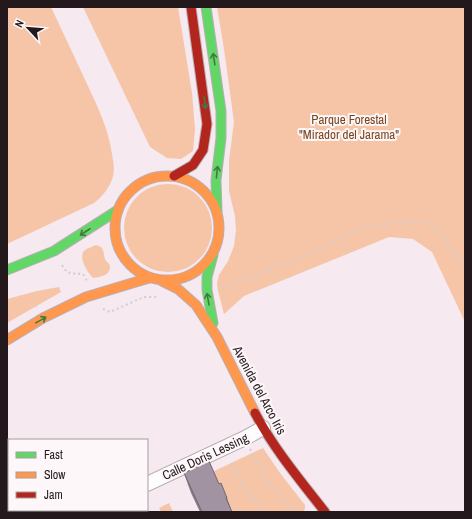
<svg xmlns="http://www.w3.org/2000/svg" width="472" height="519" font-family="'Archivo Narrow',sans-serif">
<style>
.green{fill:#f6c5a7}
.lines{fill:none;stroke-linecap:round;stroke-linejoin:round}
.street-casing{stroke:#baafb4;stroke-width:16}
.fast-casing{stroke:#baafb4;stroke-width:11}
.slow-casing{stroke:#baafb4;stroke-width:11}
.jam-casing{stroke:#baafb4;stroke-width:11}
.path{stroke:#d3cfd0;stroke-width:2;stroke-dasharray:2 3;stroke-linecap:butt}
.street{stroke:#fefcfd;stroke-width:14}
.fast{stroke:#63d668;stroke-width:9}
.slow{stroke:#ff974d;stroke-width:9}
.jam{stroke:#b3261e;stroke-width:9}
.wall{fill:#8b7e8c}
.building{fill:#a293a3;stroke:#716772}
.oneway{stroke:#437842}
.labels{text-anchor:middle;stroke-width:4;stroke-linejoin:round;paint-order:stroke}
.park-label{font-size:13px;fill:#7a461c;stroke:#fdf7f9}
.street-label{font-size:13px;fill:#23191d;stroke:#fdf7f9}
</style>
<rect width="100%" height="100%" fill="#f6e9ef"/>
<g class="green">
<path d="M 7,7 L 51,7 C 61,28 71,50 81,71 C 93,98 108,124 112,154 C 113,161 115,169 113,176 C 111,186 102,197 94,203 L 7,244 Z"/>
<polygon points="83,7 178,7 192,93 195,129 193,151 181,159 167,158 150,147"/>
<polygon points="217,7 465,7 465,322 432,252 413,239 389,237 244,296 224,314 218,291 217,283 219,275 228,261 234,246 236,230 235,216 229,191 229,161 234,122 224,49"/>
<circle cx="168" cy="228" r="44"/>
<path d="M 96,245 L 101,247 C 105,252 103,254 105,259 C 106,262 110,263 110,267 C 110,276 99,277 93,278 C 88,273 78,258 84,251 C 87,248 92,247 96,245 Z"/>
<polygon points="59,287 61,292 7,323 7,299 37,291"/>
<polygon points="263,448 280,473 305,505 305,509 303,512 232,512 217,479 191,491 187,484"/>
<polygon points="169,503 173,512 161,512 159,508"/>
</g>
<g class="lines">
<g class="street-casing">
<g id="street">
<polyline points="147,484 245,438 263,428"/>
<polyline points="87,512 92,510"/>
</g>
</g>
<g class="fast-casing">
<g id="fast">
<polyline points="206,7 221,111 221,138 216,180 217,211"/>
<polyline points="213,255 207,277 207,290 213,323"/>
<polyline points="7,270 54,251 118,210"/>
</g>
</g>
<g class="slow-casing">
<g id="slow">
<circle cx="167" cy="228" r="52"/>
<polyline points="162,281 178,289 196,305 217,337 255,413"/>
<polyline points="7,340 43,318 86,297 149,278"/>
</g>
</g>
<g class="jam-casing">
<g id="jam">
<polyline points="174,176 193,165 203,150 207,124 191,7"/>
<path d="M 255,413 C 274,449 300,480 325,512"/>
</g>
</g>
<g class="path">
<path d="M 62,265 C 68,276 72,273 83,274 L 87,281"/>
<polyline points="223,288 309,254 336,240 362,228 408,221 428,223 440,234 465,266"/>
<polyline points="103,309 110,312 144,297 159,297"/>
<polyline points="250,449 267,481 286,503 296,512"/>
<polyline points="231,463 249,493 264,512"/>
</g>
<use href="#street" class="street"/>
<use href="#fast" class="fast"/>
<use href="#slow" class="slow"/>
<use href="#jam" class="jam"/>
</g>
<polygon class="wall" points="184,473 219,484 227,498 232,512 200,512 191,493"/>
<g class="building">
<polygon points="209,461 219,484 221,483 227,498 226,498 232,512 202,512 184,473"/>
<polygon points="105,510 132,510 133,512 106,512"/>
</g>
<defs><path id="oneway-shaft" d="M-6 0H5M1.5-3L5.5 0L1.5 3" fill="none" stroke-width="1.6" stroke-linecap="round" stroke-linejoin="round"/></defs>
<g class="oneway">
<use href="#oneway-shaft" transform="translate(214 59) rotate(-99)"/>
<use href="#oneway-shaft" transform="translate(205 103) rotate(83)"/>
<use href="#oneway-shaft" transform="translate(217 172) rotate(-84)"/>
<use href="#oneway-shaft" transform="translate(85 232) rotate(147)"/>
<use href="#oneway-shaft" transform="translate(208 299) rotate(-100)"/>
<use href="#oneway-shaft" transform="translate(41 320) rotate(-29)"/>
</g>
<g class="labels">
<g class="park-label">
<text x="349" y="124">Parque Forestal<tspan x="349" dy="15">"Mirador del Jarama"</tspan></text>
</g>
<g class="street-label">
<text transform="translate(260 390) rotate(62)" y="5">Avenida del Arco Iris</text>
<text transform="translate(205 456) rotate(-25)" y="5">Calle Doris Lessing</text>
</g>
</g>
<rect width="472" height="519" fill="none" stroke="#23191d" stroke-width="16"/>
<rect x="8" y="439" width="140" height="72" fill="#fdf7f9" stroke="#a69ea1"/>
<rect x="16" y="452" width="20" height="6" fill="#63d668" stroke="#a69ea1"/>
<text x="44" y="459" font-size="12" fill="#23191d">Fast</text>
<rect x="16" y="472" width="20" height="6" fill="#ff974d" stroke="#a69ea1"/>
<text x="44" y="479" font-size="12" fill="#23191d">Slow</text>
<rect x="16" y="492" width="20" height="6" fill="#b3261e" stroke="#a69ea1"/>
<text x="44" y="499" font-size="12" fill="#23191d">Jam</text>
<g transform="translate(28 28) rotate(296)" stroke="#fdf7f9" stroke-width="3" paint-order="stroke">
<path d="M0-3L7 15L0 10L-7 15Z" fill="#23191d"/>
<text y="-6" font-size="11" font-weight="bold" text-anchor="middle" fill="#23191d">N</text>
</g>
</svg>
